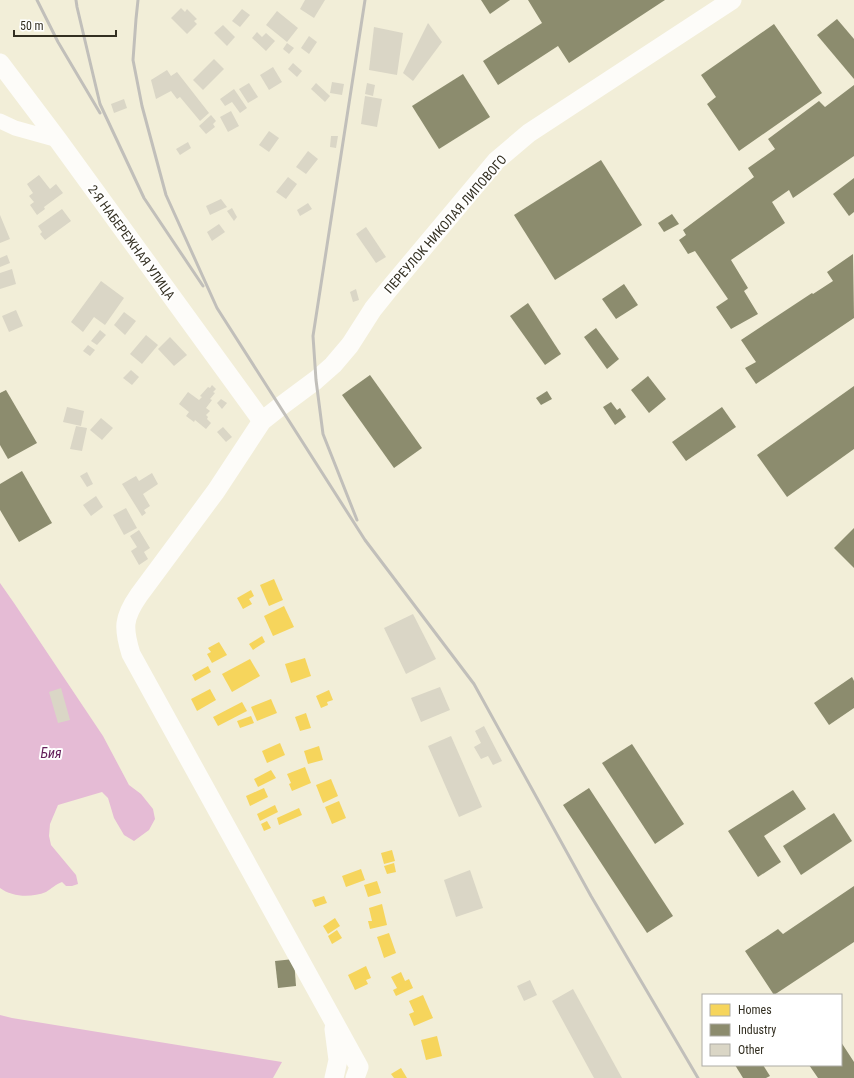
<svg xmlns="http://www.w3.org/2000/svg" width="854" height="1078" font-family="'Roboto Condensed',sans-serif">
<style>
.water{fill:#e5bbd5}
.homes{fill:#f6d55c}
.industry{fill:#8c8c6e}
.building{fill:#dad6c6}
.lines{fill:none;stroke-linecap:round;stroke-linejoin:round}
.minor{stroke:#fdfcf9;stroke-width:15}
.tertiary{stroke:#fdfcf9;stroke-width:19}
.rail{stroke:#c1bfba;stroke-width:3}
.labels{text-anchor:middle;stroke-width:4;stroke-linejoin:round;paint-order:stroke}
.street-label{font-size:13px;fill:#332f21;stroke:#fff}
.water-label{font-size:14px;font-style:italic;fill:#64205b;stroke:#fff}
</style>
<rect width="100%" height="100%" fill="#f2eed8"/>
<g class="water">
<path d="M 0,583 L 14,603 L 103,736 L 129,785 L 141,794 L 153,809 L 155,819 L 149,830 L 134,841 L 124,835 L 114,818 L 108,798 L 102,792 L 58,805 L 50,824 L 49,836 L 51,845 L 76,875 L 78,884 L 72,886 L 66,886 L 62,882 C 56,884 51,889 46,892 C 31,898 12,897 0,888 Z"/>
<polygon points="0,1015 12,1018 282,1062 273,1078 0,1078"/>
</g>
<g class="homes">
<polygon points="274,579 283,600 269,606 260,585"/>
<polygon points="251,590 254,596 249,599 252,604 243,609 237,598"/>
<polygon points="284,606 294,627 273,636 264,616"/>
<polygon points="262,636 265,642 253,650 249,644"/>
<polygon points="219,642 227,655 212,663 207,654 211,652 208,648"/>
<polygon points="305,658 311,676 291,683 285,664"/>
<polygon points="250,659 260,676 232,692 222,674"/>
<polygon points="208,666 211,672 195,681 192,675"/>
<polygon points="210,689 216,700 197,711 191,699"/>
<polygon points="329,690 333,700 327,702 328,705 321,708 316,696"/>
<polygon points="271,699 277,713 257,721 251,707"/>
<polygon points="242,702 247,711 218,726 213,717"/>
<polygon points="306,713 311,728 300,731 295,717"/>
<polygon points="251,716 254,723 240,728 237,721"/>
<polygon points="280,743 285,755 267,763 262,751"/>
<polygon points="319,746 323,760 308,764 304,751"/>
<polygon points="305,767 311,783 292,791 289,784 291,783 287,774"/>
<polygon points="271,770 276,778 258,787 254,779"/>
<polygon points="331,779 338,796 323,803 316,785"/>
<polygon points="264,788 268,797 250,806 246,796"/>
<polygon points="339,801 346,818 332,824 325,807"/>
<polygon points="275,805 278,812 260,821 257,814"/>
<polygon points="299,808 302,815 279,825 277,818"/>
<polygon points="267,821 271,828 264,831 261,824"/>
<polygon points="392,850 395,861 384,864 381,853"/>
<polygon points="394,863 396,872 387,874 384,866"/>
<polygon points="361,869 365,880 346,887 342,876"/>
<polygon points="377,881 381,893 368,897 364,885"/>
<polygon points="324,896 327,903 315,907 312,900"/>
<polygon points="382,904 387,925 370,929 368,921 372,921 369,908"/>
<polygon points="335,918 340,926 328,934 323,926"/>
<polygon points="337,930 342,938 332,944 328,936"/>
<polygon points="389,933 396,953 384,958 377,937"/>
<polygon points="366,966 371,978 366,980 368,984 355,990 348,975"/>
<polygon points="401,972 405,981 409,979 413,988 396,996 393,990 397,988 391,977"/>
<polygon points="423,995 433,1018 414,1026 409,1014 414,1012 409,1001"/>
<polygon points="437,1036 442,1056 426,1060 421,1040"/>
<polygon points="401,1068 407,1078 394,1078 391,1074"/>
</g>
<g class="industry">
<polygon points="481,0 510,0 490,14"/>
<polygon points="528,0 665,0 569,63 558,46 498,85 483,61 542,23"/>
<polygon points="837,19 854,39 854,79 817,35"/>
<polygon points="774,24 822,93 739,151 707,104 716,97 701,75"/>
<polygon points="463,74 490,117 439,149 412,106"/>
<polygon points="854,85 854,156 793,198 789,190 772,202 785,223 731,260 748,288 744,291 758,314 731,329 716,307 728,299 695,251 688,254 679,240 686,235 683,230 754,177 748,168 775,149 768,139 819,101 825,107"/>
<polygon points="601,160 642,225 555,280 514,215"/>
<polygon points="854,178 854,212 849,216 833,194"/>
<polygon points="672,214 679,224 664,232 658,223"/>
<polygon points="853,254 854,318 756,384 745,368 756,362 741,340 812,293 813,294 833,281 827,272"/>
<polygon points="624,284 638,305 616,319 602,299"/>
<polygon points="528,303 561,354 545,365 510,316"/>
<polygon points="596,328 619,359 607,369 584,337"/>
<polygon points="370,375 422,448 394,468 342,395"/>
<polygon points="648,376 666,399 649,413 631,390"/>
<polygon points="854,386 854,449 787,497 757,455"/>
<polygon points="6,390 37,443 8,459 0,445 0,393"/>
<polygon points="547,391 552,399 541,405 536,398"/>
<polygon points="611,402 617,410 620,408 626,417 615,425 603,407"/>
<polygon points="722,407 736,427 686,461 672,442"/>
<polygon points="22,471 52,523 19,542 0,510 0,484"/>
<polygon points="854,528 854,568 834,548"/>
<polygon points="852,677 854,681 854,708 829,725 814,703"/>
<polygon points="632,744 684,824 655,844 602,763"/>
<polygon points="589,788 673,916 647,933 563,805"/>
<polygon points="793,790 806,809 764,836 781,862 758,877 728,831"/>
<polygon points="834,813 852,841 801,875 783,846"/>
<polygon points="854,886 854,942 774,995 745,951 778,929 783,934"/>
<polygon points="294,959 296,986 278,988 275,961"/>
<polygon points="841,1042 854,1062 854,1078 818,1078 809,1065 841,1065"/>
<polygon points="735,1065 763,1065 770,1076 766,1078 743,1078"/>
</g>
<g class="building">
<polygon points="305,0 325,0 314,18 300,9"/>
<polygon points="181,8 185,12 187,9 197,19 194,21 197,24 187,34 171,18"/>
<polygon points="242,9 250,15 240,27 232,21"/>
<polygon points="277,11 298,28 287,42 266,25"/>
<polygon points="428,23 442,42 413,81 403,73"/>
<polygon points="223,25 235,37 227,46 214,33"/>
<polygon points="374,27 403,33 397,75 369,70"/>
<polygon points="257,32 262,37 266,33 275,41 266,51 252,38"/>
<polygon points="309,36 317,42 309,54 301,48"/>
<polygon points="287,43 294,48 289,54 283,49"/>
<polygon points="214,59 224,69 203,90 193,80"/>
<polygon points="293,63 302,71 297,77 288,69"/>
<polygon points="273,67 282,82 269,90 260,75"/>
<polygon points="167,70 171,76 177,72 209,113 200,121 180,97 177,99 171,91 156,99 151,80"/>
<polygon points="332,82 344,84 342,95 330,93"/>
<polygon points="249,83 258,97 248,103 239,89"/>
<polygon points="316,83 330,96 325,102 311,89"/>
<polygon points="367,83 375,85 373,96 365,94"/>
<polygon points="234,89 247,108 240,113 232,102 225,106 220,99"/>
<polygon points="365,96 382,99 377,127 361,124"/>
<polygon points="124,99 127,108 114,113 111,104"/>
<polygon points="231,111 239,126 228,132 220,117"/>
<polygon points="211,115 216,121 213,124 215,127 206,134 199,126"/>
<polygon points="269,131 279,138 269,152 259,145"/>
<polygon points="331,136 338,136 336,148 330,147"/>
<polygon points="188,142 191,148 180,155 176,149"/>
<polygon points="308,151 318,159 306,174 296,167"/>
<polygon points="39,175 50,189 56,184 63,193 44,207 45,209 37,215 30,205 34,202 29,196 33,193 27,184"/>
<polygon points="288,177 297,184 286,199 276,192"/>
<polygon points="221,199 227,207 210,215 206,206"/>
<polygon points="308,203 312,209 300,216 297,210"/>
<polygon points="232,208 237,217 234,221 227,211"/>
<polygon points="62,209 71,221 45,240 40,234 42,232 38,226"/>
<polygon points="0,215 10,239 0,243"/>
<polygon points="219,224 225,232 212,241 207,232"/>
<polygon points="366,227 386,257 376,263 356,234"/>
<polygon points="7,255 10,263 0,267 0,258"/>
<polygon points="12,269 16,284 0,289 0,273"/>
<polygon points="101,281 124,298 105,325 94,317 83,332 71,322"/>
<polygon points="356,289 359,300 353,302 350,292"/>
<polygon points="16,310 23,326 9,332 2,316"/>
<polygon points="124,312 136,321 125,335 114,325"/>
<polygon points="100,330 106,335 97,345 91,341"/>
<polygon points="146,335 158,345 142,364 130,354"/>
<polygon points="170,337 187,355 174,366 158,349"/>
<polygon points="88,345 95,350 90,356 83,351"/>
<polygon points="131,370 139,377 132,385 123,378"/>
<polygon points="212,385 216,389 213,392 215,393 210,399 212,400 206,408 210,411 206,415 208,417 207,419 211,423 206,429 195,420 194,422 186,416 189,412 179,404 188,392 199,400 202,397 200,396 208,387 210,388"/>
<polygon points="221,399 227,403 222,409 217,403"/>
<polygon points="67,407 84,411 81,426 63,422"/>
<polygon points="101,418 113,428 102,440 90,430"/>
<polygon points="76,426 87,428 82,451 70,449"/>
<polygon points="223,427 232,437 226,442 217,432"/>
<polygon points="87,472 93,484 87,487 80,476"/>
<polygon points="152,473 158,484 143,494 150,506 144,510 146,513 142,516 122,484 136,476 139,481"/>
<polygon points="96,496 103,507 91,516 83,505"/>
<polygon points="126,508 137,528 124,535 113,515"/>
<polygon points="139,530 150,548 144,552 148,559 139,565 131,551 137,547 130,536"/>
<polygon points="413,614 436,659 406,674 384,628"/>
<polygon points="440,687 450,710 421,722 411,698"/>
<polygon points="61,688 70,720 58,723 49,692"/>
<polygon points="484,726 502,761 493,765 488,756 481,759 474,747 481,743 475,731"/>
<polygon points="451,736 482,807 459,817 428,746"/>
<polygon points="470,870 483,908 456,917 444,880"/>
<polygon points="530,980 537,995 524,1001 517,986"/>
<polygon points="573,989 622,1078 594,1078 552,1001"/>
</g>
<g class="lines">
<polyline class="minor" points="0,121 15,128 58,140"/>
<g class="tertiary">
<polyline points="0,63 58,140 262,421"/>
<polyline points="334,1029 338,1060 334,1078"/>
<path d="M 355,1078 L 359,1067 L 131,654 C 123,628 123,618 139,595 L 216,491 L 262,421 L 281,406 L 316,380 L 333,365 L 350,345 L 373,309 L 389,289 L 496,161 L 529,133 L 732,0"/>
</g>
<g class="rail">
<polyline points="37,0 58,42 100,113"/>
<polyline points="76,0 77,7 100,104 144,198 203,286"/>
<polyline points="138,0 136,19 133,60 142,106 166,195 217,308 365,540 474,684 591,896 698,1078"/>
<polyline points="357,520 323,434 316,380 313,336 365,0"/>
</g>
</g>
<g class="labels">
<g class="street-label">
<text transform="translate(445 224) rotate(-49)" y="5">ПЕРЕУЛОК НИКОЛАЯ ЛИПОВОГО</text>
<text transform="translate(132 242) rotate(54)" y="5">2-Я НАБЕРЕЖНАЯ УЛИЦА</text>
</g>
<g class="water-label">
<text x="51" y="758">Бия</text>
</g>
</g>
<rect x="702" y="994" width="140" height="72" fill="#ffffff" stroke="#adaca6"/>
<rect x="710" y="1004" width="20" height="12" fill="#f6d55c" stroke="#adaca6"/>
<text x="738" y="1014" font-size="12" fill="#332f21">Homes</text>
<rect x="710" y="1024" width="20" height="12" fill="#8c8c6e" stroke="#adaca6"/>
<text x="738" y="1034" font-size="12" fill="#332f21">Industry</text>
<rect x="710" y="1044" width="20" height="12" fill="#dad6c6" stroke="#adaca6"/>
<text x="738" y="1054" font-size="12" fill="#332f21">Other</text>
<path d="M14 30v6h102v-6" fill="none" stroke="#332f21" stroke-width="2"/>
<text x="20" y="30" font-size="12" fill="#332f21" stroke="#ffffff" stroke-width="3" paint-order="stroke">50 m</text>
</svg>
